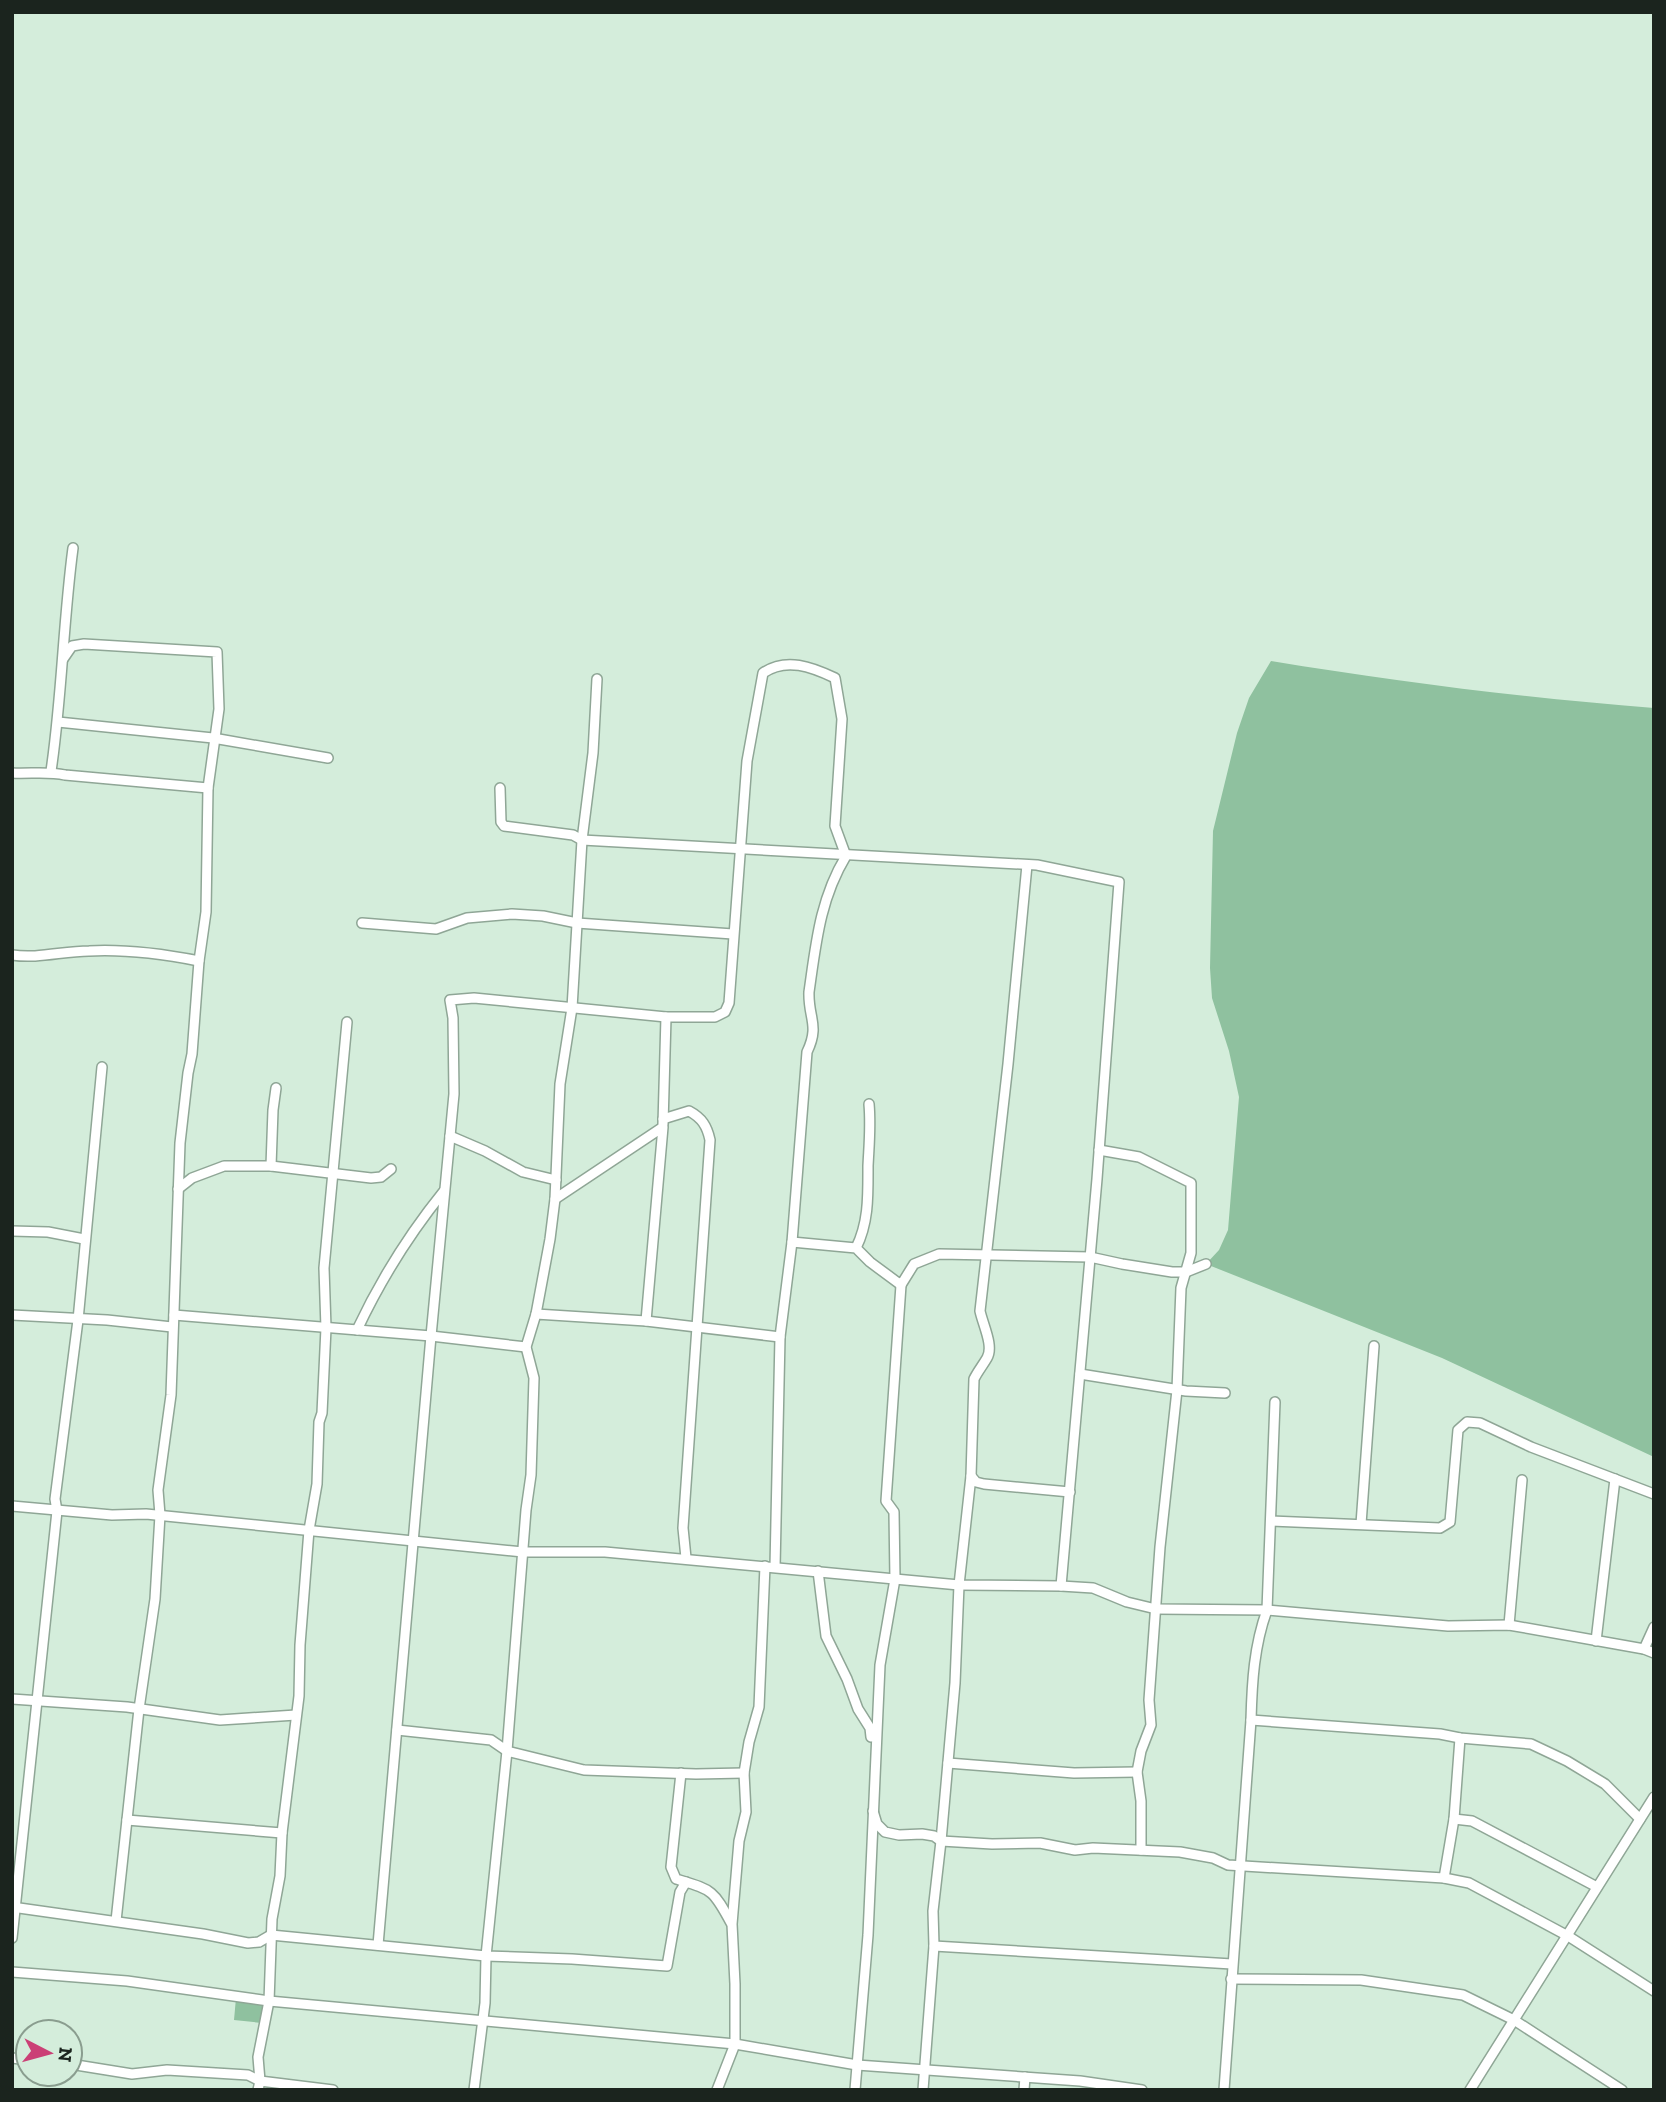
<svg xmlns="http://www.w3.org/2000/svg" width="1666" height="2102" font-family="'Zilla Slab',serif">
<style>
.green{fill:#8fc19f}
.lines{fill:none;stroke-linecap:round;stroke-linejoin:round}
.street-casing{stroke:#8fa696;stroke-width:12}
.street{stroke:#fff;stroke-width:9}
</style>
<rect width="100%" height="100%" fill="#d4eddb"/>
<g class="green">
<path d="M 1271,661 C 1399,682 1525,698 1654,708 L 1654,1457 L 1442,1358 L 1206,1264 L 1219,1250 L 1228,1230 L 1239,1097 L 1229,1051 L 1212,998 L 1210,968 L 1213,831 L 1237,733 L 1249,698 Z"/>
<polygon points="236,1998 265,2001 262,2023 234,2020"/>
</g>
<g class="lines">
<g class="street-casing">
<g id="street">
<polyline points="63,659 72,646 84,644 217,652 219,709 208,788 206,912 199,961 192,1054 188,1073 180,1143 171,1395 158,1490 160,1515 155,1599 139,1709 116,1921"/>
<polyline points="58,722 213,738 328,758"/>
<path d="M 51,771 C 62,697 63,623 73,548"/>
<path d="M 12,773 C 30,774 48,771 65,775 L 208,788"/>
<polyline points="500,788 501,822 504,826 573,835 582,840 1037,865 1119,882 1097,1179 1061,1586"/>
<polyline points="362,923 436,929 467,918 512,914 543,916 577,923 733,934"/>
<path d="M 12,955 C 38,959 63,951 89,951 C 126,949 163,954 199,961"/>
<path d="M 663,1119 L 689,1111 C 702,1118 707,1126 710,1140 L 683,1528 L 686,1558"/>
<polyline points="663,1124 666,1017"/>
<polyline points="450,1136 485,1151 523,1172 556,1180"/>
<polyline points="1099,1150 1139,1157 1191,1183 1191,1253 1181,1288 1177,1390 1160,1547 1149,1700 1151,1725 1141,1751 1137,1772 1141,1801 1141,1850"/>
<polyline points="271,1166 273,1110 276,1088"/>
<polyline points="178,1189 192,1178 224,1166 271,1166 371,1178 381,1177 391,1169"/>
<polyline points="555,1199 663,1127 646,1321"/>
<polyline points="12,1231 48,1232 84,1239"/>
<polyline points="792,1242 856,1248 870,1262 901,1285 914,1264 939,1254 1090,1257 1122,1264 1172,1272 1186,1272 1206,1264"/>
<path d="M 856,1248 C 869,1222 868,1195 868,1166 C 869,1145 871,1126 869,1104"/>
<polyline points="536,1314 550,1239 555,1199 560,1084 572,1008 582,840 593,753 597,679"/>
<polyline points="12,1315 107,1320 172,1327"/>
<polyline points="174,1315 431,1336 526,1347"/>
<path d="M 357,1330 C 380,1281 410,1233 444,1191"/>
<polyline points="1080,1374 1186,1391 1225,1393"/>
<polyline points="971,1476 976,1482 984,1484 1070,1492"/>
<polyline points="12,1506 112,1515 146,1514 523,1552 605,1552 959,1585 1061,1586 1093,1588 1127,1602 1156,1609 1267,1610 1448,1626 1509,1625 1644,1649 1654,1653"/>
<polyline points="1271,1521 1440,1528 1450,1522 1458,1430 1467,1422 1480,1423 1531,1447 1654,1494"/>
<polyline points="1361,1524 1374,1346"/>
<polyline points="818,1571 826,1636 847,1679 858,1709 870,1728 871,1737"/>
<polyline points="1509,1625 1522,1480"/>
<polyline points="1596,1641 1615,1479"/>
<polyline points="1644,1649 1654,1627"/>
<polyline points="12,1699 127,1707 220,1720 296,1715"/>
<polyline points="1251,1720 1440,1734 1460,1738 1531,1744 1567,1761 1605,1784 1640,1819"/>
<polyline points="397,1730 491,1740 507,1751 584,1770 696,1774 744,1773"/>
<polyline points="948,1763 1074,1773 1137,1772"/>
<path d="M 681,1773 L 671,1867 L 676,1879 C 712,1890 713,1889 731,1923"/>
<polyline points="873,1811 877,1824 885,1832 899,1835 922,1834 934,1836 941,1841 992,1844 1040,1843 1075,1850 1093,1848 1180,1852 1213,1858 1228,1865 1444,1878 1469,1883 1568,1936 1654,1991"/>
<polyline points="1454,1819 1472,1821 1597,1887"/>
<polyline points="127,1820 282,1833"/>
<polyline points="1444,1878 1454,1819 1460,1738"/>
<polyline points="12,1907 203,1934 248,1943 259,1942 271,1935 486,1956 572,1959 667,1966 680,1892 686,1882"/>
<path d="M 12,1938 C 27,1795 43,1653 57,1511 L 55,1499 L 78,1320 L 102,1067"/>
<path d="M 378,1945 L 431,1336 L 454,1094 L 453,1018 L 450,1000 L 474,998 L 666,1017 L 715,1017 L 725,1012 L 729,1003 L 747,761 L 763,673 C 786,657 812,667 835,678 L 842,719 L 835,826 L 846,856 C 820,899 816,943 809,992 C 808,1018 820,1025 807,1052 L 792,1242 L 780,1337 L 775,1567"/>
<polyline points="934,1946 1232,1964"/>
<polyline points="12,1972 127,1981 269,2001 735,2044 857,2065 1080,2081 1142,2090"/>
<polyline points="1231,1979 1361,1980 1463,1995 1514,2020 1622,2090"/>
<polyline points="12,2058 28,2060"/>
<polyline points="70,2064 132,2074 167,2070 248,2075 260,2081 333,2090"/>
<polyline points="258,2090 260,2081 258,2057 269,2001 272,1919 280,1876 282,1833 299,1696 300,1645 309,1530 317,1484 319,1422 322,1413 326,1328 324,1268 347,1022"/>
<polyline points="474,2090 485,2003 486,1956 507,1751 526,1510 531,1475 534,1378 526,1347 536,1314 646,1321 780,1337"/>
<polyline points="717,2090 735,2044 735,1984 732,1924 739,1841 746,1812 744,1773 749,1742 759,1707 765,1566"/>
<polyline points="855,2090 868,1935 880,1665 895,1579 894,1512 886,1501 901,1285"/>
<path d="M 923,2090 L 934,1946 L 933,1911 L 941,1841 L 955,1683 L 959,1585 L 971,1476 L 974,1379 C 978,1371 983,1365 987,1358 C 994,1346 983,1325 980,1311 L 1008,1064 L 1027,865"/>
<polyline points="1024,2090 1025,2077"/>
<path d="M 1224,2090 L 1251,1720 C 1252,1682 1254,1646 1267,1610 L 1275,1402"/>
<polyline points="1470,2090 1654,1797"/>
</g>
</g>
<use href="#street" class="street"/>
</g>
<rect width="1666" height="2102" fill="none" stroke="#1b241e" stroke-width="28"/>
<g transform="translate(49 2053) rotate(96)"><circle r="33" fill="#d4eddb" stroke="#8a9d8f" stroke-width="2"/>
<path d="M0-5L12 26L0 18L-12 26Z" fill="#cb4076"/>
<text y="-10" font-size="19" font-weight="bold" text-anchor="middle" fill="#1b241e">N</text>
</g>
</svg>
